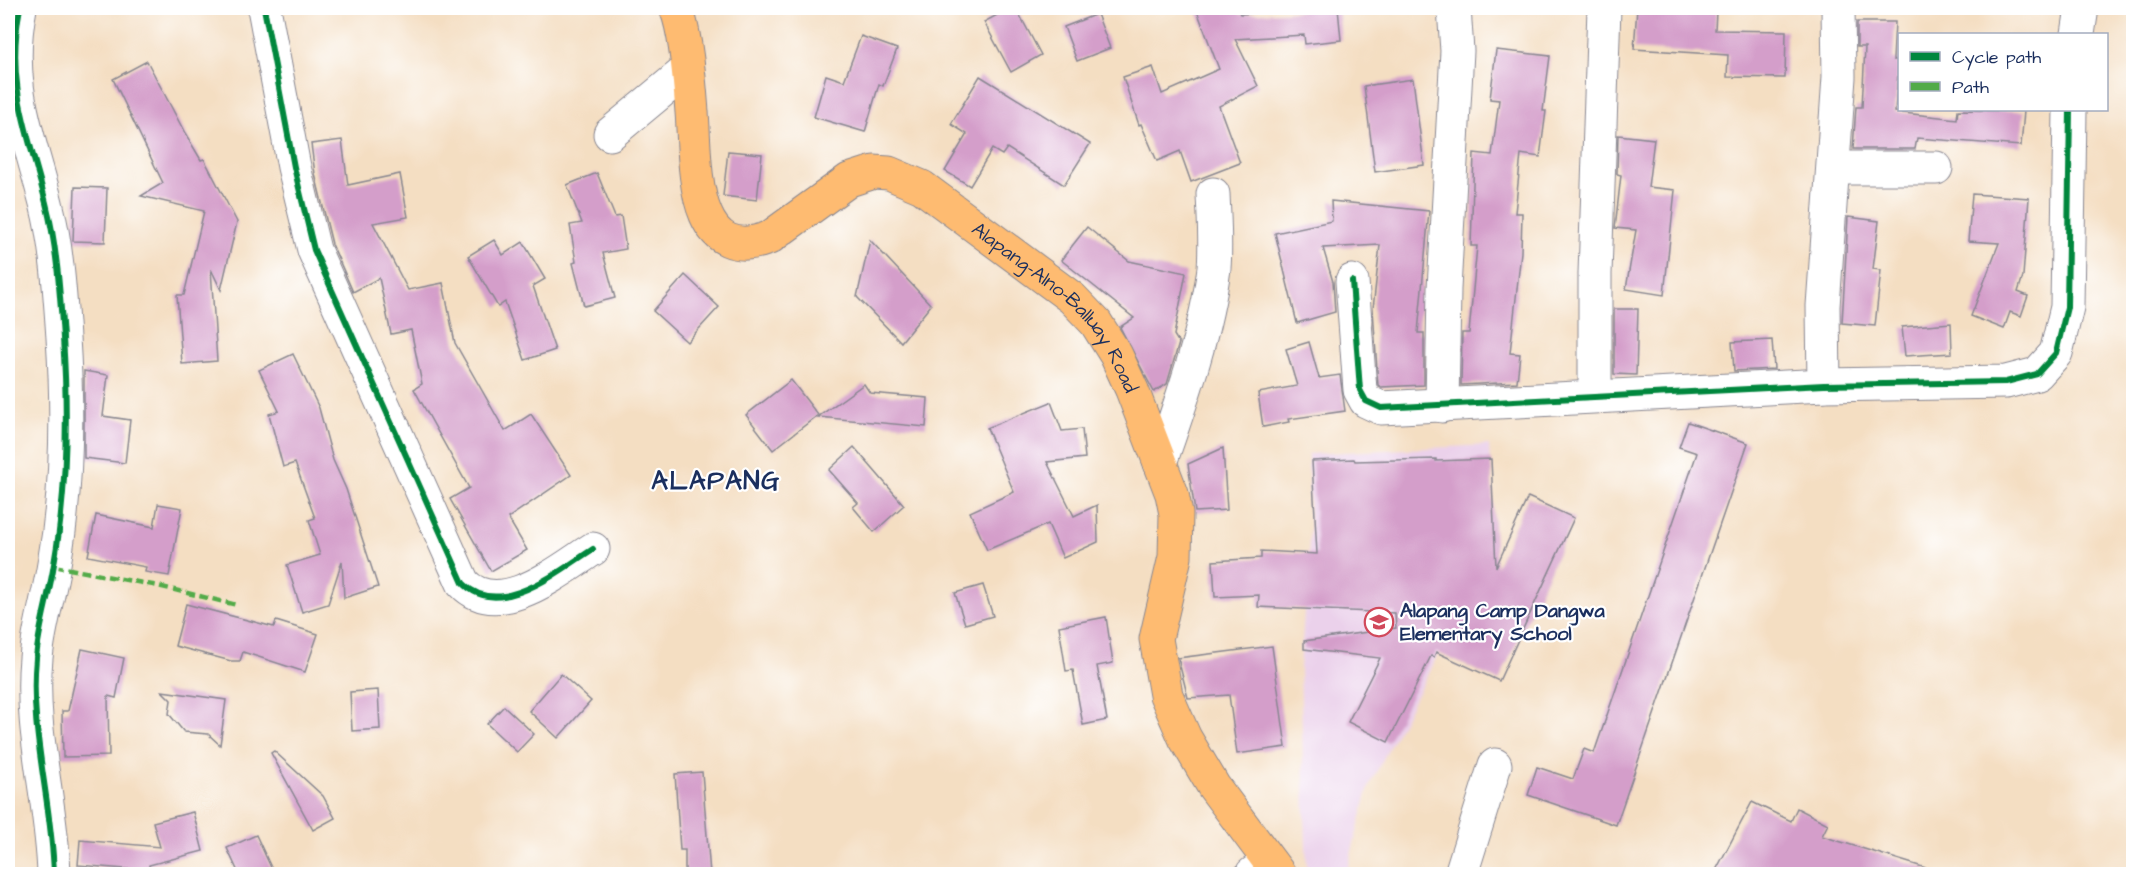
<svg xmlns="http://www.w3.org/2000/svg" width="2141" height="882" font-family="'Architects Daughter',sans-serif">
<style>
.built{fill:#ebd1eb}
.building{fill:#d49eca}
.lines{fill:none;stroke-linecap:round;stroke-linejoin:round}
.minor-casing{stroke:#888690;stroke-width:35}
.major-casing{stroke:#888690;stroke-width:35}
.minor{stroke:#fff;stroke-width:33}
.major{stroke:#febb71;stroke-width:33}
.quiet{stroke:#52ab49;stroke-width:4.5;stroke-dasharray:9 4.5;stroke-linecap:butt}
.cycleway-casing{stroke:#fff;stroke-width:10}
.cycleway{stroke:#00873e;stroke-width:6}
.labels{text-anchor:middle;stroke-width:4.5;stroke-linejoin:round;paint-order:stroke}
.street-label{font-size:20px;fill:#1b2f5e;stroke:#fff}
.poi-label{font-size:20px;font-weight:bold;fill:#1b2f5e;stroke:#fff;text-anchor:start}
.district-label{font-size:26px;font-weight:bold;letter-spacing:1.5px;fill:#1b2f5e;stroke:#fff}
</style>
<rect width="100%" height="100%" fill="#fff"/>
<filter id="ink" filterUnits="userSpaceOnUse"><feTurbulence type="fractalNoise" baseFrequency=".0167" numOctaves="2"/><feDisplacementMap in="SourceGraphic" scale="12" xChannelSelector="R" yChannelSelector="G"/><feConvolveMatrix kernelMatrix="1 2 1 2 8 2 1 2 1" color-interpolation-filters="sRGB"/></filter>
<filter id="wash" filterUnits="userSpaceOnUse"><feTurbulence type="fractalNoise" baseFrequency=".008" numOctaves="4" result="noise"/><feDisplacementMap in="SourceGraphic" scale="24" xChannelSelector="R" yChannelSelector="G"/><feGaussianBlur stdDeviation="1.35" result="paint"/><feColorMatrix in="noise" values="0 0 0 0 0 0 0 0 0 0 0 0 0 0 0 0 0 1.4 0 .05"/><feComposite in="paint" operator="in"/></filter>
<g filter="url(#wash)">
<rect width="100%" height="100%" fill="#f4dec2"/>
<polygon class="built" points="1489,445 1493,525 1480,574 1369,786 1346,874 1307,874 1300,669 1310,529 1308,454"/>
<g id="blocks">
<g class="building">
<polygon points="1010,8 1016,8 1041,55 1011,72 984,22"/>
<polygon points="1196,8 1237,8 1240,14 1302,11 1302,8 1338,8 1341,40 1305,44 1304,35 1235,39 1258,86 1219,106 1240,163 1191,182 1180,151 1157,161 1141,124 1139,125 1123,77 1153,67 1162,94 1219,69"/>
<polygon points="1637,8 1716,12 1715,30 1786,31 1785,78 1727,77 1728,55 1634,49"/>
<polygon points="1097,14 1110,48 1077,61 1064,27"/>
<polygon points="1857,22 1895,22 1893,60 1899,60 1895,112 1957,119 1958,110 2024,111 2021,146 1917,138 1915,149 1853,149 1856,107 1862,107 1865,47 1857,47"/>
<polygon points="861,36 897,49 883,86 879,84 865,132 814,117 826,75 844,81"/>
<polygon points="1496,50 1550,56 1543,111 1546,111 1540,157 1521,154 1515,213 1522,213 1521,252 1510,353 1520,354 1517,382 1461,385 1462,333 1469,333 1477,246 1471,246 1474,153 1492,155 1499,100 1490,99"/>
<polygon points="147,61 185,133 201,160 204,159 237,222 221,290 211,269 217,361 182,364 177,295 184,295 204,211 141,196 163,183 113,79"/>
<polygon points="980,76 1090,144 1064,185 1007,148 1002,155 992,149 970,186 945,171 967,134 951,124"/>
<polygon points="1413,79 1424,165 1375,172 1364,86"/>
<polygon points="1618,135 1654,139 1648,187 1675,190 1664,295 1626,289 1636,230 1615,228 1621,175 1617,174"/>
<polygon points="342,140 348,185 400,174 408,217 373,223 408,290 443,283 455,343 505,431 531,414 571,475 508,518 527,550 491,571 450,499 469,488 414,389 422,384 411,330 391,334 379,278 353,292 332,244 315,174 311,144"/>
<polygon points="728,151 762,154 757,200 723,196"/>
<polygon points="597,173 615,217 621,216 626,249 603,253 615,298 584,306 573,263 576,262 570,225 582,223 567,185"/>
<polygon points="75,187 107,188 105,242 73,241"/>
<polygon points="1972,194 2029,198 2023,276 2018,292 2028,296 2021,316 2010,312 2004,329 1971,316 1999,243 1968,241"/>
<polygon points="1331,201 1429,211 1418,333 1424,333 1424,385 1381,387 1378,385 1373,309 1380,245 1323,248 1333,282 1335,312 1297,323 1275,233 1332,221"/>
<polygon points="1848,217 1879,221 1873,269 1881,270 1875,326 1842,323"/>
<polygon points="1087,227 1129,261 1186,273 1174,335 1179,343 1167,384 1154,392 1120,327 1134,318 1061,260"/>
<polygon points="494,240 503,255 523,242 545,279 533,286 555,350 525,360 505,302 498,307 468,256"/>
<polygon points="870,240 931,305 901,342 857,297"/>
<polygon points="685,275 719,307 687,342 653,311"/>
<polygon points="1614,309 1638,309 1636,375 1614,374"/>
<polygon points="1951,323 1952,353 1905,356 1902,327"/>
<polygon points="1772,340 1774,369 1734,371 1732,342"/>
<polygon points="1309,342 1319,378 1340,375 1345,411 1288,419 1289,422 1263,427 1258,393 1297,386 1286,349"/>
<polygon points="293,354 319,408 333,460 346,489 378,587 344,598 342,561 328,604 302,612 287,565 320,555 309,520 315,518 295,463 283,467 269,414 279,411 259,370"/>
<polygon points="84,371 108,375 103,416 130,420 125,463 84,458"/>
<polygon points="791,380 818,415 773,450 746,415"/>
<polygon points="864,384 870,393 928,398 926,427 818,417"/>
<polygon points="1051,402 1062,431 1082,429 1085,458 1047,462 1074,516 1097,505 1098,542 1063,558 1048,524 987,550 970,512 1014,492 987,428"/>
<polygon points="1688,422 1748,443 1616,825 1528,795 1537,767 1573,779 1584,749 1594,753 1697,453 1679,447"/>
<polygon points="854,447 904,505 874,532 853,507 858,503 829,470"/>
<polygon points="1223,448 1227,510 1195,512 1188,464"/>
<polygon points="1354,459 1355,461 1436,459 1436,461 1491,459 1496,567 1528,497 1574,518 1499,681 1436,652 1434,657 1431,656 1388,742 1348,722 1380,658 1304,649 1304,641 1396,628 1395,613 1258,607 1259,595 1215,597 1213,561 1261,558 1261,551 1317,554 1312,461"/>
<polygon points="158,504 182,508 169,576 145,572 146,567 88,556 96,515 154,527"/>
<polygon points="983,585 993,616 965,624 955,593"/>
<polygon points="186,604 274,627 276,621 318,634 305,672 243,652 240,661 231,661 175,646"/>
<polygon points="1106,617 1113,663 1097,666 1107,720 1083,725 1073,670 1066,671 1059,626"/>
<polygon points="1272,646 1286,747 1237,754 1229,695 1188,698 1178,658"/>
<polygon points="82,649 124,658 116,698 108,696 109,756 63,757 62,711 68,711"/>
<polygon points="561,674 591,701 558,738 529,711"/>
<polygon points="378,690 380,729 352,731 350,692"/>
<polygon points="162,691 226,700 220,745 208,734 184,732 169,714 171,700"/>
<polygon points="504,706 534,734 517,752 487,724"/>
<polygon points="274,751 323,796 335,818 313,830 271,753"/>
<polygon points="702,772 710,874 685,874 685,850 680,850 675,774"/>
<polygon points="1752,802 1791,821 1797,808 1828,824 1822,836 1926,868 1925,874 1714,874"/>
<polygon points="193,812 203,851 149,865 149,871 78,865 80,840 160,847 153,822"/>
<polygon points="256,835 274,874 239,874 227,848"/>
</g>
</g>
</g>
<g filter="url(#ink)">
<use href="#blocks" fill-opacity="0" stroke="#888690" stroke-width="1.5"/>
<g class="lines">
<g class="minor-casing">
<g id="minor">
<path d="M 20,8 C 5,83 28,132 46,203 C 57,246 60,294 63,338 C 68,412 67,491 54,564 C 49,596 39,626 36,658 C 29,730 52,802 54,874"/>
<path d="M 264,8 L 294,167 L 314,250 L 463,583 C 499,621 560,570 593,549"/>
<polyline points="2078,34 2082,8"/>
<polyline points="610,134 687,70"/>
<polyline points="1834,168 1936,168"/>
<polyline points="1352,281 1360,390 1366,401 1381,408 1824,385 2006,382 2037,374 2056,353 2067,307 2070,110"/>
<polyline points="1824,385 1823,306 1839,77 1838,8"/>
<polyline points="1595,395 1595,274 1604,8"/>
<polyline points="1442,406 1444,289 1457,51 1454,8"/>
<path d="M 1160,463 C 1181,402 1206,332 1214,268 C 1216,243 1214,218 1213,194"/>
<polyline points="1252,874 1269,862"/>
<polyline points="1461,874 1495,765"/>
</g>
</g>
<g class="major-casing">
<g id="major">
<path id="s1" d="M 676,8 C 686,32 690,84 692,112 C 696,159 689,268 769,238 L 849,180 L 874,172 L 889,173 L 922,187 L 1072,298 L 1096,323 L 1116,355 L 1132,390 L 1172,494 L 1176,514 L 1175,557 L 1156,639 L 1166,695 L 1185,738 L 1214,787 L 1279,874"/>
</g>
</g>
<use href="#minor" class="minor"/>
<use href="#major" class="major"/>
<polyline class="quiet" points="54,566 158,586 237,605"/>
<g class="cycleway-casing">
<g id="cycleway">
<path d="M 20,8 C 5,83 28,132 46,203 C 57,246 60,294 63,338 C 68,412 67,491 54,564 C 49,596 39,626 36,658 C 29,730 52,802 54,874"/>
<path d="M 264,8 L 294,167 L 314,250 L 463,583 C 499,621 560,570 593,549"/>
<polyline points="1352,281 1360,390 1366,401 1381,408 1824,385 2006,382 2037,374 2056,353 2067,307 2070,110"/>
</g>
</g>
<use href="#cycleway" class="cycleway"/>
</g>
</g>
<defs>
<g id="school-ring" transform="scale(1.5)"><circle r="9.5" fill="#fff" stroke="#d1495b" stroke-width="1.5"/><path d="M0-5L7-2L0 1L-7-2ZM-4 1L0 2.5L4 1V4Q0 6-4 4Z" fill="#d1495b"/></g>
</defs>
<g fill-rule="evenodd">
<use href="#school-ring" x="1379" y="622"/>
</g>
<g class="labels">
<g class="street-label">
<text dy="7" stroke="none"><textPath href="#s1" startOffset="644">Alapang-Alno-Balluay Road</textPath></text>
</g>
<g class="poi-label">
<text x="1400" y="617">Alapang Camp Dangwa<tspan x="1400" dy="23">Elementary School</tspan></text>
</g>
<g class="district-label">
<text x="716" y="489">ALAPANG</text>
</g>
</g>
<rect width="2141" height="882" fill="none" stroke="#fff" stroke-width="30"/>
<rect x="1898" y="33" width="210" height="78" fill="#ffffff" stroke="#a4acbf" stroke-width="1.5"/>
<rect x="1910" y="52" width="30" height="9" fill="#00873e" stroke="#a4acbf" stroke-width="1.5"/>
<text x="1952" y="63" font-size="18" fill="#1b2f5e">Cycle path</text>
<rect x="1910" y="82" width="30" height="9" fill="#52ab49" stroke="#a4acbf" stroke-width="1.5"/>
<text x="1952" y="93" font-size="18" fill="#1b2f5e">Path</text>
</svg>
